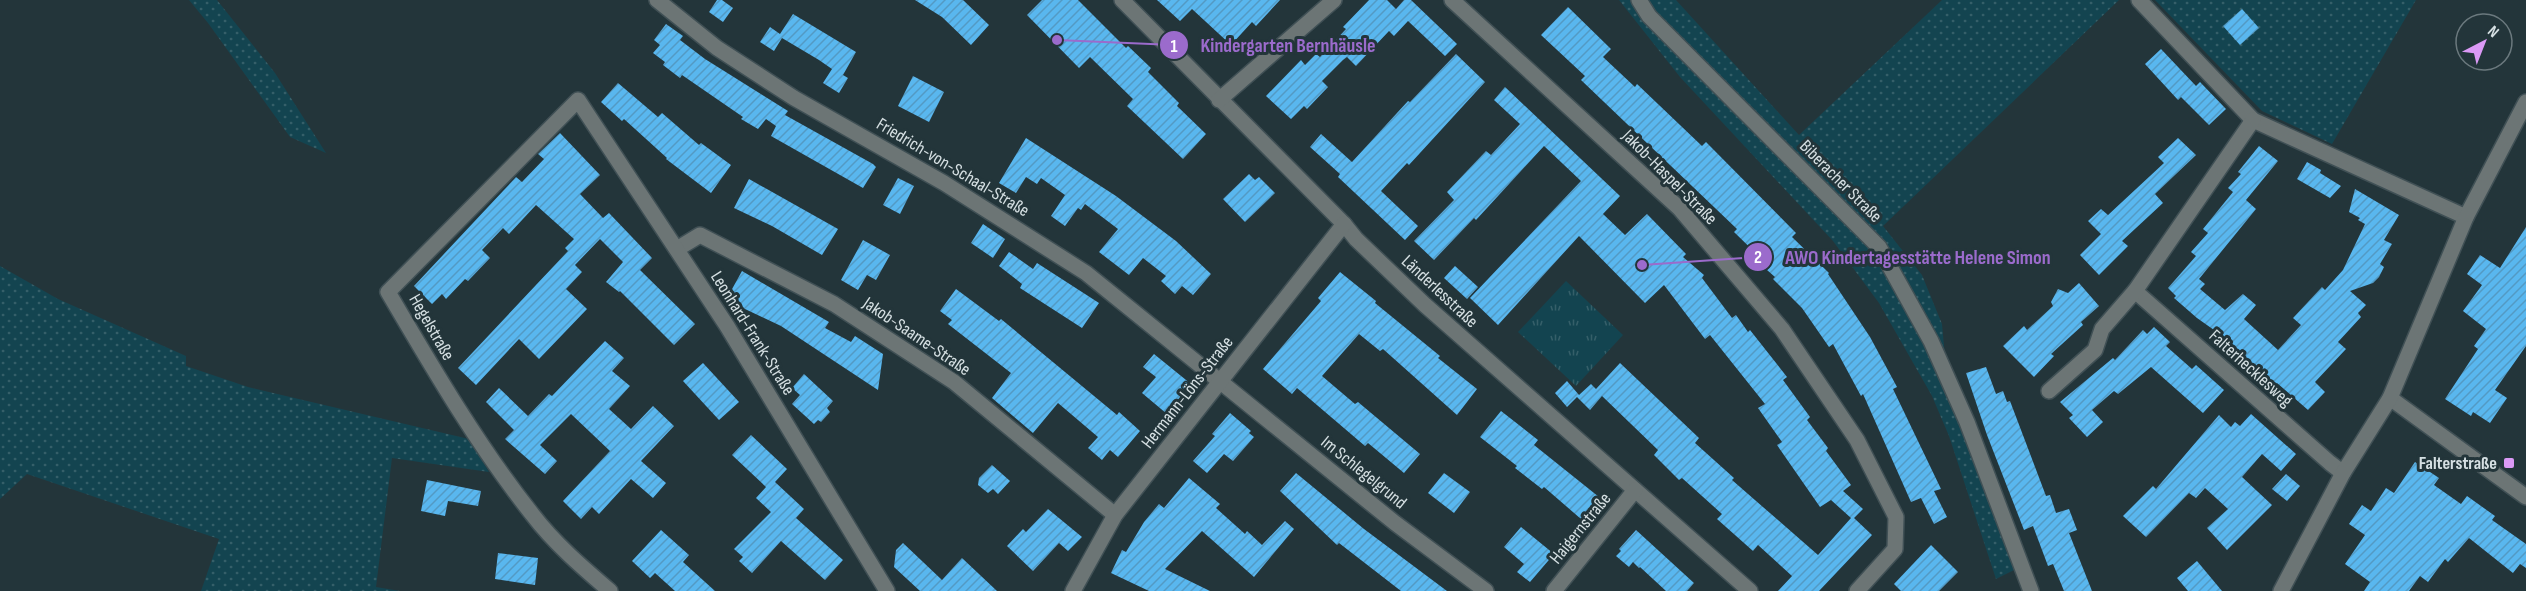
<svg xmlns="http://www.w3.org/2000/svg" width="2526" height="591" font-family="'Sofia Sans Condensed',sans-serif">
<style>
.grass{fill:url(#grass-dots)}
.park{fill:url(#park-tufts)}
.building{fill:url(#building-hatch)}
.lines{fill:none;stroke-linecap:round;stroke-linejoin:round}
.minor-casing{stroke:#405055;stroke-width:18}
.minor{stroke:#6c7575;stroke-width:15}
.poi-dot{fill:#db99f5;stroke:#23353a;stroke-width:2}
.labels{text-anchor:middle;stroke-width:6;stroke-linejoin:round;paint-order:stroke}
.street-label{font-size:18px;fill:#d6e0e3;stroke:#23353a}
.poi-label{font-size:18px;font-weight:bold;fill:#d6e0e3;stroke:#23353a;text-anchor:end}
.leader{fill:none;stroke:#9b6bcc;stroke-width:2}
.callout-dot{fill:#9b6bcc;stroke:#23353a;stroke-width:2}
.mark-label{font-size:18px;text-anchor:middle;font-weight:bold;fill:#fff}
.callout-label{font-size:20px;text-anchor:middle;font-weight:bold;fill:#9b6bcc;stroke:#23353a;stroke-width:6;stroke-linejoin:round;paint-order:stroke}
</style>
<defs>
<pattern id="grass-dots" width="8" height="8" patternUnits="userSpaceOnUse" patternTransform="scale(1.5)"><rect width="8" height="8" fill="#134450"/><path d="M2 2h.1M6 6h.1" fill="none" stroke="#355f69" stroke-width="1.8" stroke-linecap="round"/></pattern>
<pattern id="park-tufts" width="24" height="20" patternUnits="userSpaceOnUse" patternTransform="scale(1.5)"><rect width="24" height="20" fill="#134450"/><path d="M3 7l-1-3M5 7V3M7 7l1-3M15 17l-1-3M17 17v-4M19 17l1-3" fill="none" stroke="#355f69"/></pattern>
<pattern id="building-hatch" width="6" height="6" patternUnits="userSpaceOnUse" patternTransform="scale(1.5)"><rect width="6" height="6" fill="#59b7ef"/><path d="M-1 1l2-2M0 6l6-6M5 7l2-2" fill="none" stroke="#539ac4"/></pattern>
</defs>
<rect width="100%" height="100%" fill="#23353a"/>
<g class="grass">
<polygon points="189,0 217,0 275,73 326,153 290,137 208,23"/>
<polygon points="1619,0 1676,0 1799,135 1942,0 2119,0 1883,226 1922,275 1942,324 1949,400 2020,567 1996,579 1949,436 1932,396 1879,303 1833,241 1680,77"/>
<polygon points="2155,0 2416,0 2332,144 2262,111"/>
<polygon points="0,266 58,299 186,356 186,366 248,387 469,439 489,472 392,458 376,587 400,591 201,591 219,539 27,474 0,499"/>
</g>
<polygon class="park" points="1566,281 1623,335 1576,386 1518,332"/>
<g class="building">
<polygon points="717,0 722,0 733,8 723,22 709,12"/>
<polygon points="915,0 963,0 989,25 971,45 942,17"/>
<polygon points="1042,0 1078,0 1126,48 1128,46 1151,68 1148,72 1179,103 1177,106 1206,134 1183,159 1127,106 1133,99 1090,57 1079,68 1027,15"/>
<polygon points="1157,0 1280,0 1256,26 1252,22 1231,45 1192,9 1180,21"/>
<polygon points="1369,0 1387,0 1396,9 1404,0 1411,0 1457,44 1445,56 1408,21 1394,36 1389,31 1356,66 1347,57 1343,60 1322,81 1328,87 1307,109 1304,106 1291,119 1266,96 1301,60 1305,65 1316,54 1320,57 1346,29 1343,27"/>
<polygon points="1568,7 1611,49 1603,57 1635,87 1637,84 1702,146 1706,142 1796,233 1792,237 1829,273 1828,274 1870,337 1897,387 1893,389 1941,489 1934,491 1947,517 1934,524 1921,498 1911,502 1863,394 1861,396 1833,344 1829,347 1802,308 1773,279 1775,277 1767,270 1770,267 1734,232 1737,229 1581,80 1585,76 1541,35"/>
<polygon points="2242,9 2259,28 2240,45 2223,26"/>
<polygon points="793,14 856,52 843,75 848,78 839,93 823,83 832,69 819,60 782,38 774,51 760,42 770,27 780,34"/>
<polygon points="666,24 683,36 680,40 705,59 788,111 785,115 873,164 876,167 863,188 771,136 776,126 766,119 758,129 741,119 743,117 682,75 680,78 663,65 665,62 653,53 660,45 654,40"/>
<polygon points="2161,49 2196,86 2200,82 2226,109 2209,125 2181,97 2178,100 2145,64"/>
<polygon points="1456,54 1485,82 1409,165 1407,163 1381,191 1418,226 1405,240 1338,177 1340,174 1310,147 1321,134 1352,162 1408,101 1410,102"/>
<polygon points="913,76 944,92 929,122 898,106"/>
<polygon points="618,83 658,117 662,113 699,145 701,143 731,165 711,193 666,159 667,158 624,119 622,121 601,102"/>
<polygon points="1505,87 1620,196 1603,214 1625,235 1647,214 1686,254 1683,257 1704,275 1702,278 1732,318 1736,315 1748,332 1750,330 1787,377 1783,380 1810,417 1807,420 1828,448 1826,451 1851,485 1843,491 1863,509 1854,518 1872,535 1819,591 1778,591 1792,576 1758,545 1753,551 1717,519 1722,514 1682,478 1679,480 1654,455 1658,450 1602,396 1590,410 1577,397 1567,407 1555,393 1567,381 1579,395 1591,384 1596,389 1620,363 1699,438 1695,443 1734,478 1732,480 1818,555 1851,518 1831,500 1820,507 1777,445 1782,442 1758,408 1765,404 1710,335 1705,339 1664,285 1645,303 1579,236 1498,325 1470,298 1581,181 1544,146 1476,220 1474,218 1434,260 1414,241 1454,200 1447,192 1486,151 1491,155 1520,124 1494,100"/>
<polygon points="560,133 600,175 580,194 603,218 609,213 652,258 640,270 695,324 674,345 620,291 619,292 606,282 623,262 600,239 575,265 582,272 566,289 587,309 539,359 519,339 476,385 458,368 568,251 565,248 574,239 536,205 509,234 503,228 482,250 490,258 468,281 465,279 446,299 442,294 432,304 414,286 516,177 522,182 544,159 538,154"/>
<polygon points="1026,138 1116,196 1176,241 1211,274 1193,295 1182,286 1175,294 1161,281 1166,276 1143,258 1129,275 1099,252 1118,229 1085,204 1081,210 1078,208 1065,226 1051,216 1065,195 1041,178 1037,184 1026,177 1016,193 999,183"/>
<polygon points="2178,138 2196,155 2155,194 2163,203 2122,241 2128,246 2099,275 2080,255 2101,234 2088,221 2101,209 2108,215 2164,163 2158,157"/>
<polygon points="2259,146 2278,161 2246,200 2256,209 2199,279 2205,284 2200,289 2225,310 2243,294 2256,305 2244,319 2278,350 2301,325 2293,318 2322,287 2325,290 2343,270 2365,224 2358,220 2360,218 2349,212 2355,189 2399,215 2384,240 2392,244 2380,264 2384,267 2379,277 2373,283 2350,291 2366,305 2358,313 2361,317 2338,342 2346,349 2315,382 2325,392 2308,410 2277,383 2275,385 2214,330 2197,318 2174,298 2176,296 2168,288 2196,256 2191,252 2208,233 2203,229 2233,192 2228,188 2241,174 2238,172"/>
<polygon points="2307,162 2321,170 2320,173 2341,186 2330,198 2297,179"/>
<polygon points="1249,174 1255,180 1259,177 1275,193 1245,222 1223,199"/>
<polygon points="898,178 914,186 900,214 883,205"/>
<polygon points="749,179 838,229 822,255 772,226 734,208"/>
<polygon points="983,224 1005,239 993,258 971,243"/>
<polygon points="2526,227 2526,346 2495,390 2507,398 2490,423 2473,412 2471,416 2445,399 2478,349 2474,346 2486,329 2463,311 2482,285 2467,274 2480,255 2500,268"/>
<polygon points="863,240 890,255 876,280 867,275 858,290 841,280"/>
<polygon points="1009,252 1033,269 1037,263 1099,303 1082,328 1020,288 1022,284 999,266"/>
<polygon points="1455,266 1478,287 1467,299 1444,278"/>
<polygon points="742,271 829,322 825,328 851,342 855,336 883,354 878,390 781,326 726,300"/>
<polygon points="1340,272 1376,301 1375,303 1440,356 1438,358 1477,389 1457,415 1383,349 1380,351 1359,334 1322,376 1355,404 1358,402 1420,454 1404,473 1368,443 1365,446 1297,388 1292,394 1263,369 1321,301 1318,298"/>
<polygon points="2079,283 2099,306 2081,322 2083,325 2051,354 2054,356 2034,377 2003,346 2024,326 2027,330 2053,306 2051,302 2058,289 2068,293"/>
<polygon points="956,289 999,321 1001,319 1117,415 1119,412 1140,431 1118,457 1110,450 1102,460 1088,448 1098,437 1058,403 1033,433 992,398 1011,373 948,324 952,320 940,311"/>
<polygon points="2154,327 2170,342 2166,346 2192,369 2196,365 2224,390 2203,413 2151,367 2118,394 2114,391 2092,410 2103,422 2087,437 2069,418 2073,415 2060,402 2113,358 2115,360 2143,330 2147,334"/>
<polygon points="605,341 624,358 612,371 630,386 609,409 631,429 653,406 674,426 641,461 666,483 653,498 631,479 599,514 592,507 581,519 563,501 610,451 571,414 540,445 557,461 545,474 505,439 514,430 486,402 499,388 528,416 549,394 552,396"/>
<polygon points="1154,354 1191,384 1167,414 1142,393 1156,377 1143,367"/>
<polygon points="703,363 739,402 719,420 683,381"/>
<polygon points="1986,367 1996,394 2003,391 2007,402 2010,401 2046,496 2050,495 2056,513 2069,509 2077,530 2069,533 2092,591 2064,591 2053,564 2048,566 2033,526 2024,530 1987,435 1966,373"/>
<polygon points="804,374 833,401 827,408 830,412 821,422 818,420 814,424 792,404 800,395 792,388"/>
<polygon points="1501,411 1538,440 1534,445 1599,497 1581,519 1544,487 1542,489 1515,468 1517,466 1480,437"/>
<polygon points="1230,413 1251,431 1249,433 1254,437 1233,461 1224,454 1207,473 1193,461 1215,436 1212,434"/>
<polygon points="2251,414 2296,454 2281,471 2262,454 2242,477 2272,505 2227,550 2207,528 2228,509 2205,488 2196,498 2189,493 2146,537 2123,516 2153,486 2156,489 2219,415 2231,427 2235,422 2240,426"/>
<polygon points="751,435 787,469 775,482 804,509 796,518 843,560 825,580 781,541 752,573 739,561 743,557 734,549 771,512 756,498 766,487 732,455"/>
<polygon points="2415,462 2439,478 2434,485 2461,504 2467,496 2495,516 2492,520 2526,544 2526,568 2520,564 2513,573 2469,538 2448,562 2445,559 2428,582 2420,576 2409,591 2364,591 2370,582 2345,564 2365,535 2349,524 2362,505 2371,511 2386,488 2394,493"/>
<polygon points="992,465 1010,481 998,494 993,489 988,493 978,485 979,478"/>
<polygon points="1296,473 1364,529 1447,591 1401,591 1339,543 1337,545 1280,491"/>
<polygon points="1444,473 1470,492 1454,513 1428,493"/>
<polygon points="2286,474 2300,486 2287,501 2272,489"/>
<polygon points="1189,478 1220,504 1216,508 1245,534 1247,531 1262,545 1285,521 1294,529 1254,577 1202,531 1165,569 1210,591 1149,591 1111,573 1122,550 1126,552 1144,522 1159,504 1164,508"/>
<polygon points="427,480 481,491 478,506 448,501 445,516 421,511"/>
<polygon points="1048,509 1082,537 1068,551 1059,543 1033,571 1007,546 1023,529 1026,532"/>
<polygon points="1521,527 1554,554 1530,582 1517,572 1524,564 1504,547"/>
<polygon points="661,530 689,555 683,562 715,591 675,591 655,573 650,578 632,561"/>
<polygon points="1636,530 1694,583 1687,591 1666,591 1640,567 1639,568 1633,562 1629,567 1616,556 1621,551 1619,549"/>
<polygon points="903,543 942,580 962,558 997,591 920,591 894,567 896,550"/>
<polygon points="1931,545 1958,572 1939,591 1901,591 1894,584"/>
<polygon points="498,553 538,558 535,585 495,579"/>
<polygon points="2197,561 2222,591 2188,591 2177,578"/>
</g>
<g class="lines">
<g class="minor-casing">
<g id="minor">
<polyline points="657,0 717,48 794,98 944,183 1086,273 1395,523 1486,591"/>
<polyline points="1122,0 1344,224 1356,239 1425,305 1750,591"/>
<polyline points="1452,0 1679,208 1782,329 1857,440 1896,517 1895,549 1857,591"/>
<polyline points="1639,0 1649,16 1879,247 1931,341 1967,422 2031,591"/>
<polyline points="2139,0 2253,120 2466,217"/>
<polyline points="1219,100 1334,0"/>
<polyline points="677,249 700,235 834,304 954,382 1115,515"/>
<polyline points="2135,291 2330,463 2343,473"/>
<polyline points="2049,391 2095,350 2102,329 2135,291 2253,120"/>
<polyline points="2390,398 2526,497"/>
<path d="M 610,591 C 582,567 554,543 532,514 C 478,446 432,367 388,292 L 578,100 L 727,326 L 887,591"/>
<polyline points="1073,591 1115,515 1344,224"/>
<polyline points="1554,591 1635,490"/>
<polyline points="2281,591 2343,473 2390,398 2466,217 2526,102"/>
</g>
</g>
<use href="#minor" class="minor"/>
</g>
<rect class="poi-dot" x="2503" y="457" width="12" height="12" rx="3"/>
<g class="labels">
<g class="street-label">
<text transform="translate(953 167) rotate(31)" y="6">Friedrich-von-Schaal-Straße</text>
<text transform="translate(1670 177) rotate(45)" y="6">Jakob-Haspel-Straße</text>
<text transform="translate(1841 181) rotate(45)" y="6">Biberacher Straße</text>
<text transform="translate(1440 291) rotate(43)" y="6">Länderlesstraße</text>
<text transform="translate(432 327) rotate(60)" y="6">Hegelstraße</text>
<text transform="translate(753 333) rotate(58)" y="6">Leonhard-Frank-Straße</text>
<text transform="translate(917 336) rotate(34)" y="6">Jakob-Saame-Straße</text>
<text transform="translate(2251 368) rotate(42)" y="6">Falterhecklesweg</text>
<text transform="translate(1187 392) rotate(-52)" y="6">Hermann-Löns-Straße</text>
<text transform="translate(1364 472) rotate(39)" y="6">Im Schlegelgrund</text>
<text transform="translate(1580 528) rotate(-51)" y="6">Haigernstraße</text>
</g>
<g class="poi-label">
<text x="2497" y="469">Falterstraße</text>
</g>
</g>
<path class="leader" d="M1057 40L1174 45M1642 265L1758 257"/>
<g class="callout-dot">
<circle cx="1057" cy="40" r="6"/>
<circle cx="1642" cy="265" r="6"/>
<circle cx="1174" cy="45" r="15"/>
<circle cx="1758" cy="257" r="15"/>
</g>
<g class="mark-label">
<text x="1174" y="52">1</text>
<text x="1758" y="263">2</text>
</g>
<g class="callout-label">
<text x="1288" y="52">Kindergarten Bernhäusle</text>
<text x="1918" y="264">AWO Kindertagesstätte Helene Simon</text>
</g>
<g transform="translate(2484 42) rotate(42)"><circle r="28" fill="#23353a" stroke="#6b797e" stroke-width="1.5"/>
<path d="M0-4.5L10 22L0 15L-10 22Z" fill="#db99f5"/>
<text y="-9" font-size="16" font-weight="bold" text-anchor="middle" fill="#d6e0e3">N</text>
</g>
</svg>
